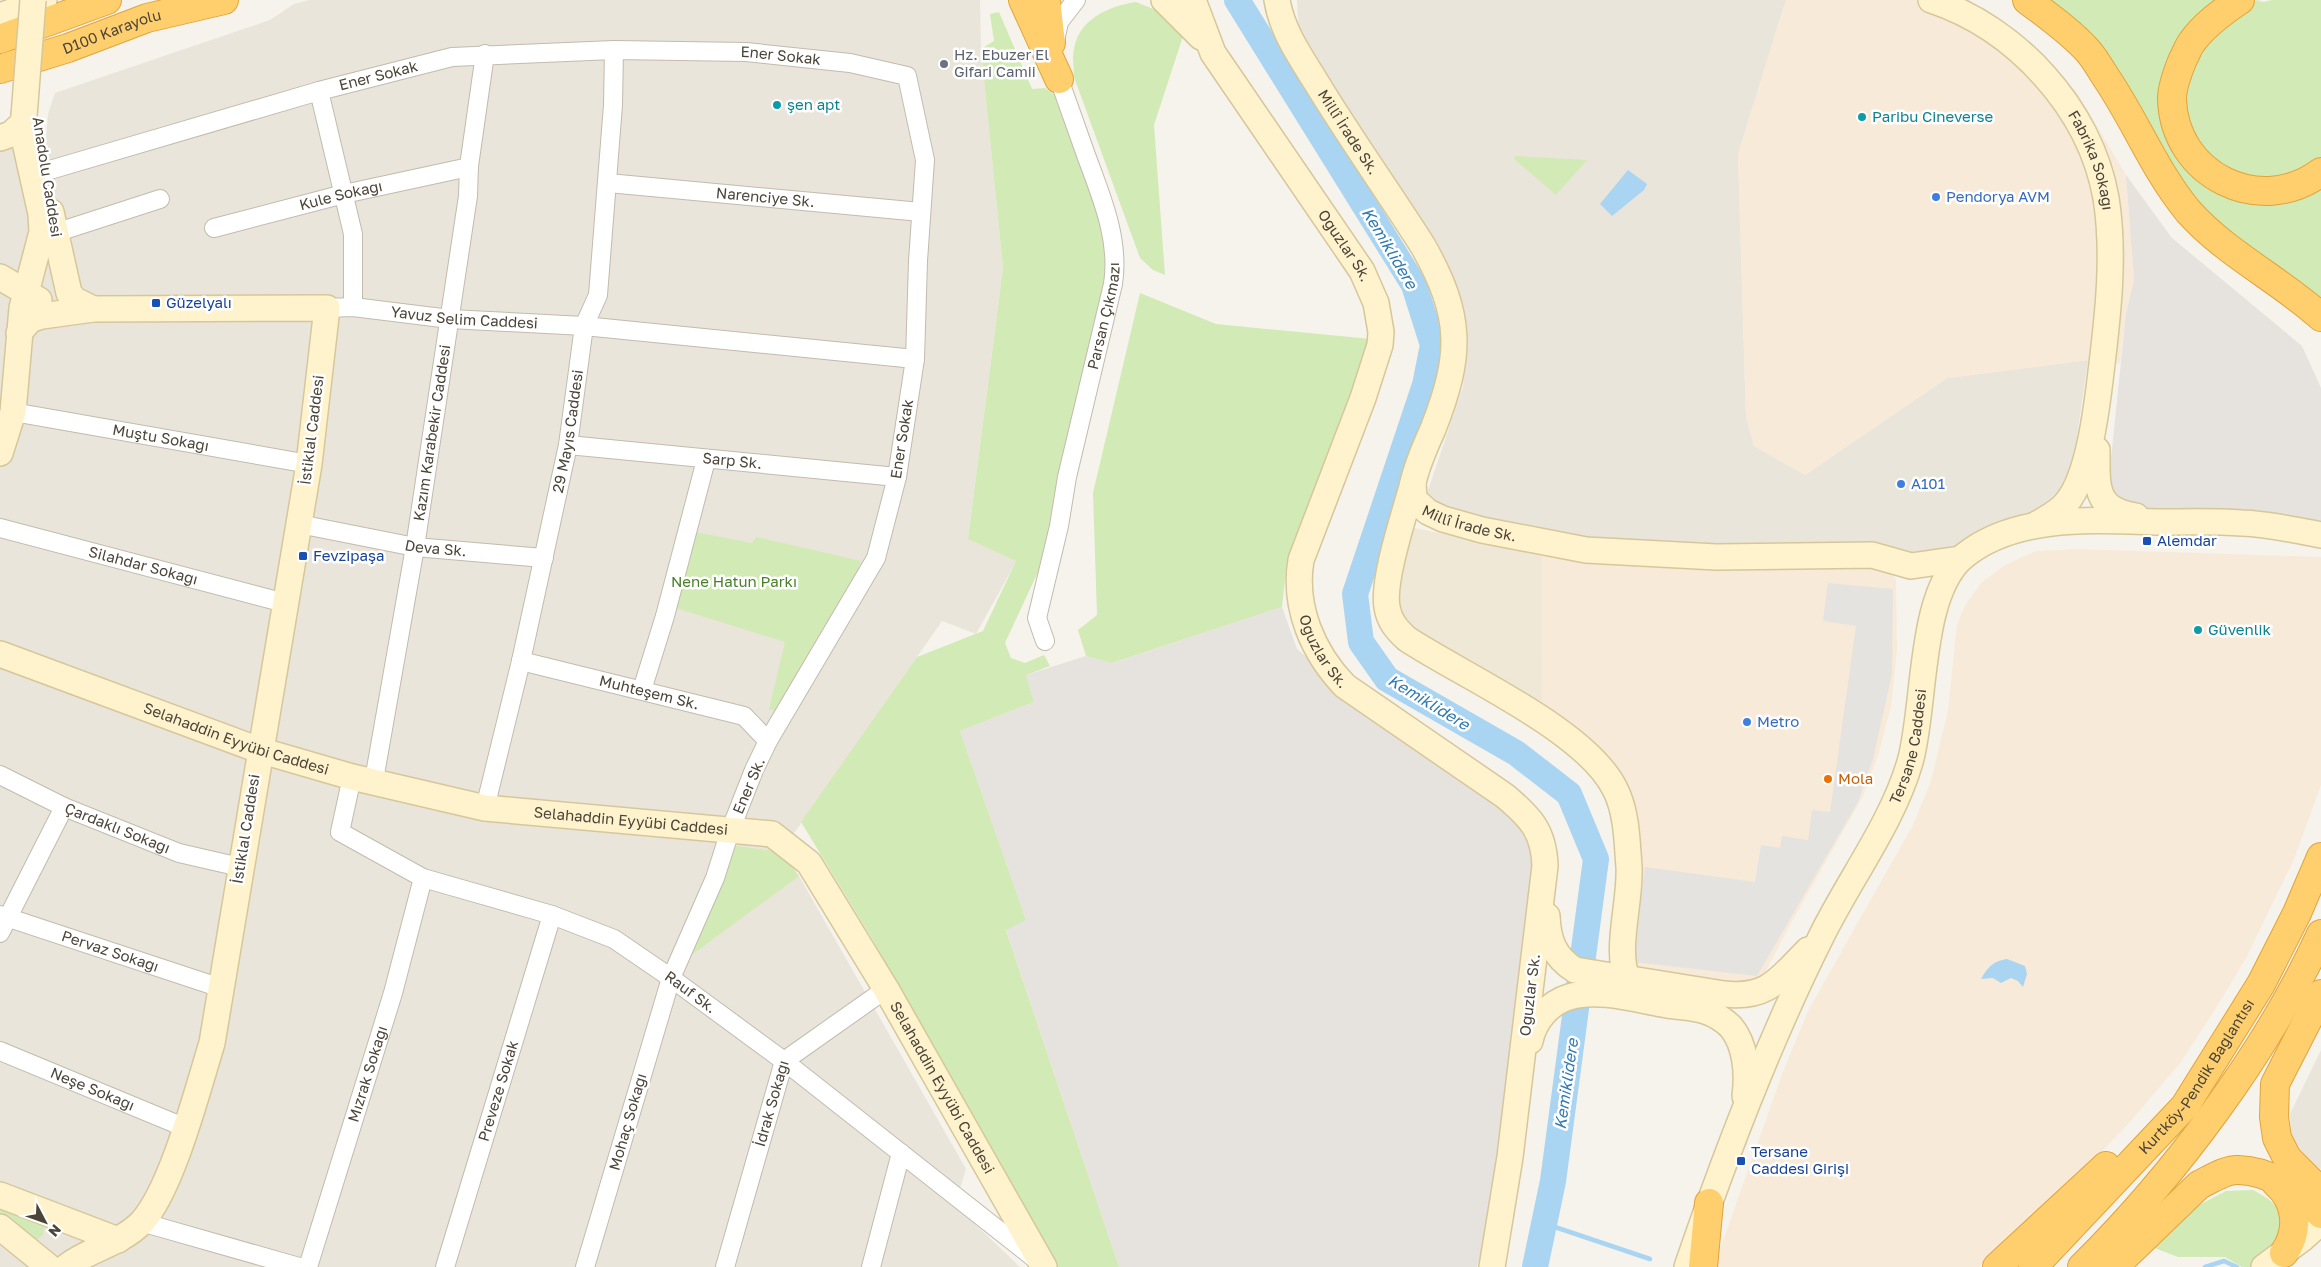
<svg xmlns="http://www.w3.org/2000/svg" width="2321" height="1267" font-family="'Golos Text',sans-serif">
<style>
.residential{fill:#eae5da}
.commercial{fill:#f7ead8}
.industrial{fill:#e6e2dd}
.education{fill:#efe8d6}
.green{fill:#d2eab5}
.parking{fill:#e5e3e0}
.water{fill:#a9d4f2}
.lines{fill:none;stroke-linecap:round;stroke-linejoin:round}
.stream{stroke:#a9d4f2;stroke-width:4.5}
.river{stroke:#a9d4f2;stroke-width:26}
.street-casing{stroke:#c2bbae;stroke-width:20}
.secondary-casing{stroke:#d6c79b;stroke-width:28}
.highway-casing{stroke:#e0a43c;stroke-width:30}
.street{stroke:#fff;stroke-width:18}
.secondary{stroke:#fff3cd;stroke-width:25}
.highway{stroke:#ffcf6e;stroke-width:28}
.secondary-bridge-casing{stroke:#d6c79b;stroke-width:28;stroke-linecap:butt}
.secondary-bridge{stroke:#fff3cd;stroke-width:25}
.worship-dot{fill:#6b7280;stroke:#fff;stroke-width:2}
.culture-dot{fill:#0f9aa8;stroke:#fff;stroke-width:2}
.shop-dot{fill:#3f7fe0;stroke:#fff;stroke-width:2}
.transit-dot{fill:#1a4fb4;stroke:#fff;stroke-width:2}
.food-dot{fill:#e8710a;stroke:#fff;stroke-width:2}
.labels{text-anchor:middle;stroke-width:5;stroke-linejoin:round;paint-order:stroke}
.street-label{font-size:15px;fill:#4b4439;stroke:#fff}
.worship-label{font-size:15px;fill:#5b616d;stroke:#fff;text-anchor:start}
.culture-label{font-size:15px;fill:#0d838f;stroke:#fff;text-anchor:start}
.shop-label{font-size:15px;fill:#366cbe;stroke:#fff;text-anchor:start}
.transit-label{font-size:15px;fill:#164399;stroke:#fff;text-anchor:start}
.park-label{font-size:15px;fill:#4a7f2a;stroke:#fff}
.food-label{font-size:15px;fill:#c56008;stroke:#fff;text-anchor:start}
.water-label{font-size:16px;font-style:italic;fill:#2e7ab2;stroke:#fff}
</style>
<rect width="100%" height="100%" fill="#f6f3ec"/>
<g class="residential">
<polygon points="310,0 980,0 981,49 1003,268 968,539 1017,560 976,634 942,621 781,852 799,876 966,1169 955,1205 1020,1267 0,1267 0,145 46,140 48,114 55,93 270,20 294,4"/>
<polygon points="1297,0 1786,0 1738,154 1746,416 1754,446 1805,475 1947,378 2088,360 2071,478 2038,515 1958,546 1909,561 1618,546 1475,522 1425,499 1463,387 1468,340 1454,287 1299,35"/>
<polygon points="2321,1050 2321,1169 2292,1152 2290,1114"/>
</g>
<g class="commercial">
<polygon points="1786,0 1948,0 2022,39 2076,91 2126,175 2134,280 2126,313 2120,364 2088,360 1947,378 1805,475 1754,446 1746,416 1738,154"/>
<polygon points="2078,549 2321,557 2321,785 2294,859 2246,958 2213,1013 2180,1063 2129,1123 2086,1168 1979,1267 1716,1267 1718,1255 1782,1074 1809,1009 1913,825 1930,784 1948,711 1957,624 1966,604 1982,582 2005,565 2036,551"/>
<polygon points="1541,554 1591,562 1877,564 1893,574 1896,580 1897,650 1891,706 1879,752 1863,796 1791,923 1758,986 1625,967 1636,883 1592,745 1571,722 1542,702"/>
</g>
<g class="industrial">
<polygon points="2126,175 2172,238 2302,346 2321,388 2321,525 2133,510 2113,490 2109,478 2126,313 2134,280"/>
<polygon points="1282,607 1297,649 1323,671 1473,782 1523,831 1541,853 1498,1195 1477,1267 1119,1267 1006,929 1026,920 960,731 1034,702 1026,675 1086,656 1113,663"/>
</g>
<polygon class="education" points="1410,527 1541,554 1542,702 1407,628 1390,601"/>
<g class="green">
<polygon points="2046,0 2226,0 2171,62 2202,178 2321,183 2321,300 2220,228 2193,197"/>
<polygon points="2257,0 2263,2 2272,0 2321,0 2321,164 2305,174 2250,183 2202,157 2181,106 2199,45 2227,19"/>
<path d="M 1136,2 L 1158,11 L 1184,33 L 1154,125 L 1165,275 L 1153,270 L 1140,258 L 1074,77 C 1074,68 1072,57 1074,49 C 1079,19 1109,6 1136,2 Z"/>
<polygon points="999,12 1032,89 1045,88 1062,100 1107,238 1112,272 1045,557 1005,643 1011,658 1025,663 1044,655 1050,666 1026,675 1034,702 960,731 1026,920 1006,930 1119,1267 1058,1267 1054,1264 874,942 801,822 917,657 983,631 1016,561 968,539 1003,268 981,49 994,41 990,14"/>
<polygon points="1516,156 1587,160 1556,195 1514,159"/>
<polygon points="1140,293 1216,324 1371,339 1287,560 1282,607 1112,663 1086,656 1078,630 1097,615 1093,493"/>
<polygon points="695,532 752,543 756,537 861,561 853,582 776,711 769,709 785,642 676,608"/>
<polygon points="736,846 781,852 799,876 686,959"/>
<path d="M 2253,1190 C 2279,1204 2282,1209 2285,1238 L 2257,1267 L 2242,1267 L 2225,1257 L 2178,1257 L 2152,1247 L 2184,1213 L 2226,1191 Z"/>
<polygon points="0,1200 45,1223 43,1235 33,1242 0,1216"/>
</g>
<polygon class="parking" points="1828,583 1893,589 1892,674 1873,759 1858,802 1757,976 1633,962 1645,867 1755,882 1761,845 1780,848 1782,836 1808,840 1812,810 1830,812 1856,626 1823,621"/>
<g class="water">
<polygon points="1628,170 1647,184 1644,190 1612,216 1600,204"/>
<path d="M 2007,959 L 2025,966 L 2027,974 L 2023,987 L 2018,981 L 2011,978 L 2001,983 L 1993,978 L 1981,979 C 1988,967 1993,961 2007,959 Z"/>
</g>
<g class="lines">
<g class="stream">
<polyline points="1543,1223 1650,1259"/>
<polyline points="2205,1267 2224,1261 2237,1267"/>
</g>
<polyline class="river" points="1237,0 1414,285 1433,345 1425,385 1355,594 1361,642 1387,679 1516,753 1569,794 1596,859 1553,1181 1535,1267"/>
<g class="street-casing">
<g id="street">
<polyline points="1055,41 1059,22 1076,0"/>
<polyline points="319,91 353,234 353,307"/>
<path id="s1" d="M 43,172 L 319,91 L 452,57 L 614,50 L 746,52 L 850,63 L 907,76 L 925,160 L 918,261 L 915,359 L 897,477 L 876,558 L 768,741 L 754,770 L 730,831 L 715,878 L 671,978 L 585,1267"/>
<path id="s2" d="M 608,183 L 921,212"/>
<path id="s3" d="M 214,228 L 344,194 L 469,167"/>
<polyline points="55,233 160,199"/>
<path id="s4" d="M 327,308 L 353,307 L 450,319 L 584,326 L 915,359"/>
<path id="s5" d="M 13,412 L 309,464"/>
<path id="s6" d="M 568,445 L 897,477"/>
<path id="s7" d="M 299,524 L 415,547 L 544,558"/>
<path id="s8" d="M 0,528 L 285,603"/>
<path id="s9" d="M 1045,641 L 1037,618 L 1059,526 L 1067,477 L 1113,284 C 1120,239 1101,196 1086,155 C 1077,129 1068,104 1059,79 L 1058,69"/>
<path id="s10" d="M 521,661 L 744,716 L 768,741"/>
<polyline points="642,690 665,616 706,460"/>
<path id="s11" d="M 0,775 L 64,807 L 179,853 L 240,867"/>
<path id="s12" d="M 352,777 L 340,832 L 423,878 L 552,915 L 614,939 L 671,978 L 784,1061 L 1034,1258"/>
<path id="s13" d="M 374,780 L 415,547 L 468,196 L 469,166 L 485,54"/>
<path id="s14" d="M 485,808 L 521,661 L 568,445 L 584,326 L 598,295 L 613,105 L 614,50"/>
<path id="s15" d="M 0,915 L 221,988"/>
<polyline points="0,933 64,807"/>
<path id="s16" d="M 0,1051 L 186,1128"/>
<polyline points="141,1222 299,1267"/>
<path id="s17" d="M 308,1267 L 393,993 L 423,878"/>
<path id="s18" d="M 445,1267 L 552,915"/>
<path id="s19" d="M 725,1267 L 784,1061 L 886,989"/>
<polyline points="871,1267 901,1153"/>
</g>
</g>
<g class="secondary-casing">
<g id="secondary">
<polyline points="1164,0 1201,37"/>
<path id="s20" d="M 1193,0 L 1213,53 L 1362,271 L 1376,303 L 1381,332 L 1380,345 L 1363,398 L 1301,560 C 1293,607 1313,653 1345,686 L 1505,796 C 1530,817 1544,831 1545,866 L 1510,1157 L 1492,1267"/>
<path id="s21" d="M 1277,0 C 1282,31 1300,56 1316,82 C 1350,138 1388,191 1423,246 C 1463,317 1462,355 1433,429 C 1425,447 1417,464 1413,483 L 1414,498 L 1417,502 L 1428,512 L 1443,519 L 1482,530 L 1586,550 L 1716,557 L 1872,555 L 1911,566 L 1960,559"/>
<path id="s22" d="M 1931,0 C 2016,28 2090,108 2106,198 C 2115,254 2108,315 2101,372 C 2097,406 2089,476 2067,502 C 2060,512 2047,518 2037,524"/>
<polyline points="0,16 44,0"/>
<polyline points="0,138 11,134 23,123"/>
<polyline points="51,212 69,293 75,300 93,309"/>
<polyline points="0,277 39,300"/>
<path d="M 19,333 L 30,320 L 42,316 L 93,309 L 327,308 L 309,464 L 212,1043 C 198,1088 172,1190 141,1223 C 120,1244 89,1249 66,1267"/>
<path d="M 2097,450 C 2097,486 2094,510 2136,516"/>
<polyline points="0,453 13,412 22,308 42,232 41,214 24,138 24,116"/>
<path d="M 1413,483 C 1405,513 1382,580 1387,607 C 1389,621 1397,630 1407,639 C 1463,676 1586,730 1615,789 C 1627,812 1627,842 1629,867 C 1631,901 1614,952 1628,980"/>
<path id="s23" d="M 0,654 L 259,750 L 352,777 L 485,808 L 772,834 L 809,863 L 886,989 L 1044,1267"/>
<path d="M 1547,916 C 1548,940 1554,957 1575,970 L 1724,994 C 1768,999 1779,979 1808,950"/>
<path d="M 1530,1041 C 1534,1021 1549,1003 1569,997 C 1599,988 1637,1000 1667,1005 C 1679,1007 1693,1007 1705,1011 C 1714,1014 1724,1020 1731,1027 C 1746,1045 1748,1074 1745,1096"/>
<polyline points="0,1195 118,1240"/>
<polyline points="0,1227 49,1267"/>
<path id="s24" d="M 1687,1267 C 1725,1156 1767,1045 1820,939 C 1848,881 1892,824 1910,762 C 1926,707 1918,593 1964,556 C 2016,514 2094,520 2157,522 C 2185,522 2214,521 2242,523 C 2269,524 2295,530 2321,535"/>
<polyline points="2264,1267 2302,1239 2321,1222"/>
</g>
</g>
<g class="highway-casing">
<g id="highway">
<polyline points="1023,0 1059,79"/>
<polyline points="1046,0 1051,43"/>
<path d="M 2027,0 C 2048,16 2070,31 2088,51 C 2095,59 2101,70 2107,79 C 2136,122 2155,171 2188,211 C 2226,254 2279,279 2321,317"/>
<path d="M 2240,0 C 2222,12 2204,25 2192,42 C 2188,47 2186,54 2183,59 C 2178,71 2172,86 2172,99 C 2174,175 2260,218 2321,172"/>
<polyline points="0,39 107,0"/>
<path id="s25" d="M 0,69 L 68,48 L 147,18 L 224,0"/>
<polyline points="2321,994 2275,1084 2274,1117 2277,1138 2287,1158 2321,1192"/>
<path d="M 2276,1183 C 2297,1201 2300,1230 2284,1253"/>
<polyline points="1703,1267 1709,1203"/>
<polyline points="1997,1267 2106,1166"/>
<path id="s26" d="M 2033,1267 L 2185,1106 L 2261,984 L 2297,913 L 2321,857"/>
<path d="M 2082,1267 C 2174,1176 2267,1052 2321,934"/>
<path d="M 2114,1267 L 2199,1185 C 2211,1179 2226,1169 2239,1170 C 2272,1171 2299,1192 2321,1214"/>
</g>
</g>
<use href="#street" class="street"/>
<use href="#secondary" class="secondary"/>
<use href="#highway" class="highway"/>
<g class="secondary-bridge-casing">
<polyline id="secondary-bridge" points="24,116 33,0"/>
</g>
<use href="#secondary-bridge" class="secondary-bridge"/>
</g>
<circle class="worship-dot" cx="944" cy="64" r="5"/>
<g class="culture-dot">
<circle cx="777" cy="105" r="5"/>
<circle cx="1862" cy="117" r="5"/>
<circle cx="2198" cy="630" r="5"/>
</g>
<g class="shop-dot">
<circle cx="1936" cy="197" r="5"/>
<circle cx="1901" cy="484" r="5"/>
<circle cx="1747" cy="722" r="5"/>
</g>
<g class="transit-dot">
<rect x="151" y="298" width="10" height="10" rx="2.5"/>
<rect x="2142" y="536" width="10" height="10" rx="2.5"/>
<rect x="298" y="551" width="10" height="10" rx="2.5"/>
<rect x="1736" y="1156" width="10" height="10" rx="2.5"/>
</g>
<circle class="food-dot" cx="1828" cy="779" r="5"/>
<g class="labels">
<g class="street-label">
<text dy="5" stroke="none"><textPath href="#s25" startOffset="118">D100 Karayolu</textPath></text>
<text dy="5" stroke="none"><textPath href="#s1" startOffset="754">Ener Sokak</textPath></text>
<text dy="5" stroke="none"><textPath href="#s1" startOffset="349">Ener Sokak</textPath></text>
<text dy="5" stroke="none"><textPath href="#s21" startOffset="151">Millî İrade Sk.</textPath></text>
<text dy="5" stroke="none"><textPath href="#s22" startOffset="236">Fabrika Sokağı</textPath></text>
<text transform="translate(47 177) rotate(81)" y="5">Anadolu Caddesi</text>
<text dy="5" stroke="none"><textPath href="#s3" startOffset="131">Kule Sokağı</textPath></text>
<text dy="5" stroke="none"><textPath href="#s2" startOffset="158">Narenciye Sk.</textPath></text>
<text dy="5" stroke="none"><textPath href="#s20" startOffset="290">Oğuzlar Sk.</textPath></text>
<text dy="5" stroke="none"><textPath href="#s9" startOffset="334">Parsan Çıkmazı</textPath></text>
<text dy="5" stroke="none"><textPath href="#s4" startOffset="138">Yavuz Selim Caddesi</textPath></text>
<text transform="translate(312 430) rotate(-83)" y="5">İstiklal Caddesi</text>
<text dy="5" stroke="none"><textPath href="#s14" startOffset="386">29 Mayıs Caddesi</textPath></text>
<text dy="5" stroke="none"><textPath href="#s13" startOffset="352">Kazım Karabekir Caddesi</textPath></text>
<text dy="5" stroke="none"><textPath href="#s5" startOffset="150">Muştu Sokağı</textPath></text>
<text transform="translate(902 439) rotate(-81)" y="5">Ener Sokak</text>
<text dy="5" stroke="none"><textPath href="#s6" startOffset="165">Sarp Sk.</textPath></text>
<text dy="5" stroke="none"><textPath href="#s21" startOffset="615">Millî İrade Sk.</textPath></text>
<text dy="5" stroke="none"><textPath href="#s7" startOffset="139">Deva Sk.</textPath></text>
<text dy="5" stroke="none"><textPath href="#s8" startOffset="148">Silahdar Sokağı</textPath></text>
<text dy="5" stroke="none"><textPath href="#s20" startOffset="724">Oğuzlar Sk.</textPath></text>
<text dy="5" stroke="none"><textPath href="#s10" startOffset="132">Muhteşem Sk.</textPath></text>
<text dy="5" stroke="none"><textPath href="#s23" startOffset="251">Selahaddin Eyyübi Caddesi</textPath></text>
<text dy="5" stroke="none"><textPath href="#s24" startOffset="568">Tersane Caddesi</textPath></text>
<text transform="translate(749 786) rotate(-67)" y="5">Ener Sk.</text>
<text dy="5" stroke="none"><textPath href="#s23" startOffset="656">Selahaddin Eyyübi Caddesi</textPath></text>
<text dy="5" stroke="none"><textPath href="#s11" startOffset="129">Çardaklı Sokağı</textPath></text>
<text transform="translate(246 829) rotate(-81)" y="5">İstiklal Caddesi</text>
<text dy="5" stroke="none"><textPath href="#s15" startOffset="116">Pervaz Sokağı</textPath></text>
<text dy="5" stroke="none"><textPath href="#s12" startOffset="445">Rauf Sk.</textPath></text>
<text transform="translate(1530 995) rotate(-83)" y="5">Oğuzlar Sk.</text>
<text dy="5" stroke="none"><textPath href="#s17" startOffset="202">Mızrak Sokağı</textPath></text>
<text dy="5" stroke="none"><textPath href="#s26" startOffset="252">Kurtköy-Pendik Bağlantısı</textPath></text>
<text dy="5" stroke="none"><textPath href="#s23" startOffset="1106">Selahaddin Eyyübi Caddesi</textPath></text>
<text dy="5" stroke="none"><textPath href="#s16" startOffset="100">Neşe Sokağı</textPath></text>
<text dy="5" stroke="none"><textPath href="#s18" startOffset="184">Preveze Sokak</textPath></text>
<text dy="5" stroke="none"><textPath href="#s19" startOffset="170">İdrak Sokağı</textPath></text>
<text transform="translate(628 1122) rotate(-74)" y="5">Mohaç Sokağı</text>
</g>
<g class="worship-label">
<text x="954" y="60">Hz. Ebuzer El<tspan x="954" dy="17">Gifari Camii</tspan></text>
</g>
<g class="culture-label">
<text x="787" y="110">şen apt</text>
<text x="1872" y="122">Paribu Cineverse</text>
<text x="2208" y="635">Güvenlik</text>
</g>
<g class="shop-label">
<text x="1946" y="202">Pendorya AVM</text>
<text x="1911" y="489">A101</text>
<text x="1757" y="727">Metro</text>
</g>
<g class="transit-label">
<text x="166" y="308">Güzelyalı</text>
<text x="2157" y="546">Alemdar</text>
<text x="313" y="561">Fevzipaşa</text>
<text x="1751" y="1157">Tersane<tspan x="1751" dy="17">Caddesi Girişi</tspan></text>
</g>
<g class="park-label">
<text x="734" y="587">Nene Hatun Parkı</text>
</g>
<g class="food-label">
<text x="1838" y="784">Mola</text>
</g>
<g class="water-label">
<text transform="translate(1390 248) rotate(59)" y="6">Kemiklidere</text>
<text transform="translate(1429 702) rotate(31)" y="6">Kemiklidere</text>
<text transform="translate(1566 1084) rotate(-82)" y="6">Kemiklidere</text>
</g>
</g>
<g transform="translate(45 1222) rotate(131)" stroke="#ffffff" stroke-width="4" paint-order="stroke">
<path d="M0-4L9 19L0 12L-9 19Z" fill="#4b4439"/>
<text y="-8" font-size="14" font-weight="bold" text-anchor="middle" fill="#4b4439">N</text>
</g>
</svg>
